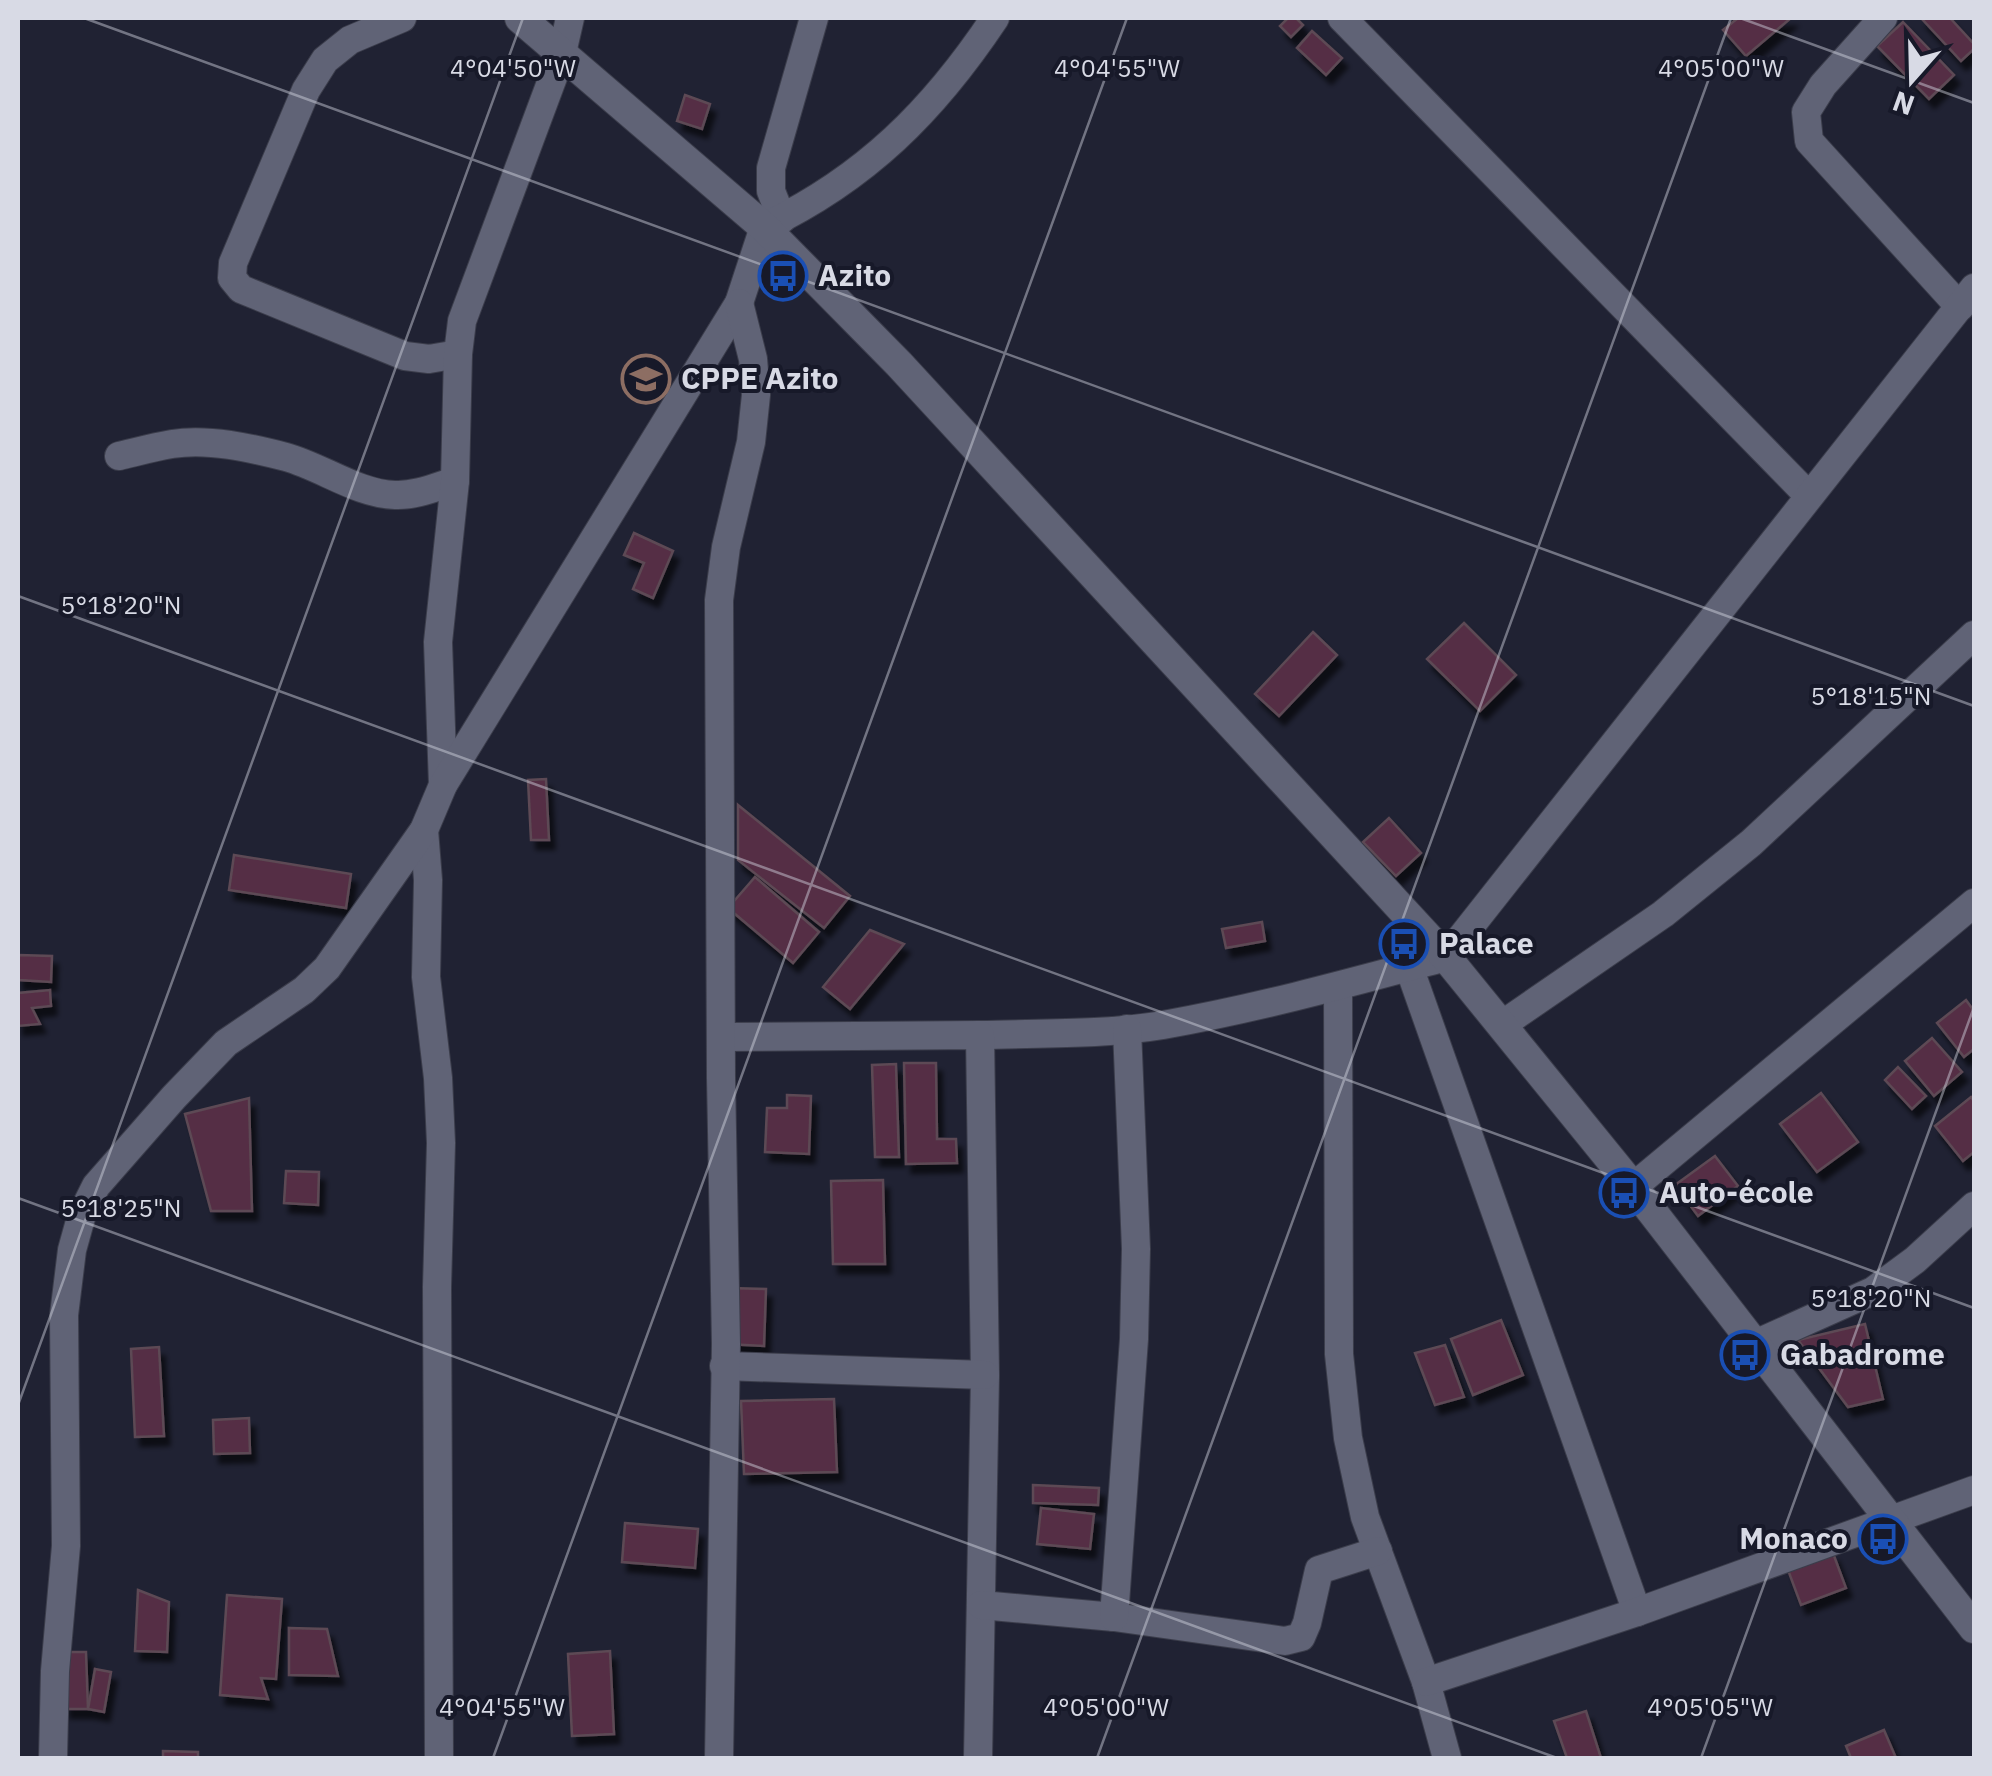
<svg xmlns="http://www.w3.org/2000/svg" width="1992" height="1776" font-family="'IBM Plex Sans',sans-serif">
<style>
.building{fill:#552f45;stroke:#5d4a54;stroke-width:2.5;filter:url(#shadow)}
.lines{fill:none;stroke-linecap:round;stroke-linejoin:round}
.street-casing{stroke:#3b3d4b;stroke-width:30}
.secondary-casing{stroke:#3b3d4b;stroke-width:32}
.street{stroke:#606376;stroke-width:28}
.secondary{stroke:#606376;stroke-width:30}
.ticks{fill:none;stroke:#d8dae5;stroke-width:2.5;stroke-opacity:0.45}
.labels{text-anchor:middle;stroke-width:8;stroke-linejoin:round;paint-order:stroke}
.poi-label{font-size:30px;font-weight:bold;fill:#d8dae5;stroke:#171929;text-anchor:start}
.ticks-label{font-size:25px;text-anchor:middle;fill:#d8dae5;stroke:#171929;stroke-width:8;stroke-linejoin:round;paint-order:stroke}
</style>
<defs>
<filter id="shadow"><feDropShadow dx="5.5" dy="9" stdDeviation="2.5" flood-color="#0009"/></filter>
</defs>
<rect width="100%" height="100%" fill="#202233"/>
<g class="building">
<polygon points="1288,18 1296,18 1303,25 1291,37 1280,26"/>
<polygon points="1738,18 1791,18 1746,56 1723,30"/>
<polygon points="1921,18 1950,18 1974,44 1974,49 1961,61"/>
<polygon points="1903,22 1954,75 1929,99 1877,46"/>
<polygon points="1312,31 1342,58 1326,75 1297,48"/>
<polygon points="685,95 710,104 702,129 677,121"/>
<polygon points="634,533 673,551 653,598 633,589 644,563 624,555"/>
<polygon points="1464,623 1516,675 1480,711 1427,659"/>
<polygon points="1313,632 1337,655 1279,716 1255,694"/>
<polygon points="546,779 549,840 531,840 528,780"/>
<polygon points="738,805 850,896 824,928 738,860"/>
<polygon points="1389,818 1421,853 1396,876 1363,842"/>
<polygon points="234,855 351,874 346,908 229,890"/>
<polygon points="755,877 819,932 793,963 728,908"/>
<polygon points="1262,922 1265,941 1226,948 1222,929"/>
<polygon points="870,930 904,944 850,1009 823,987"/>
<polygon points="18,955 52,956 51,982 18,980"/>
<polygon points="50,990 51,1006 32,1008 40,1024 18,1026 18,993"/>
<polygon points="1966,1000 1974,1011 1974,1049 1964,1057 1937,1023"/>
<polygon points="1932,1038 1962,1072 1934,1096 1905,1061"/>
<polygon points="904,1063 936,1063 937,1139 956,1139 957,1163 906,1164"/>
<polygon points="896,1064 899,1157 875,1157 872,1065"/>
<polygon points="1898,1067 1926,1096 1912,1109 1885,1080"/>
<polygon points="1821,1093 1858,1142 1817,1172 1780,1124"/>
<polygon points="787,1095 811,1096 809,1154 765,1152 767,1108 787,1108"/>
<polygon points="1971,1097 1974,1101 1974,1152 1963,1161 1935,1126"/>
<polygon points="249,1098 252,1211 211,1211 185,1114"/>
<polygon points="1715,1156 1738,1186 1698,1216 1675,1185"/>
<polygon points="286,1171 319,1172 318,1205 284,1203"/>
<polygon points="883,1180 885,1264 833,1264 831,1181"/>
<polygon points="728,1288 766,1289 764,1346 726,1344"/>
<polygon points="1501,1320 1523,1375 1473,1395 1451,1339"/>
<polygon points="1865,1324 1883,1399 1848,1407 1798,1340"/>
<polygon points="1445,1345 1464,1397 1435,1405 1415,1353"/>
<polygon points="159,1347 164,1436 135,1437 131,1349"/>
<polygon points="834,1399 837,1472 744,1474 741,1401"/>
<polygon points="249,1418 250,1453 214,1454 213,1420"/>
<polygon points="1033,1485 1099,1488 1098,1505 1033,1503"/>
<polygon points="1041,1508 1094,1514 1090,1549 1037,1544"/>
<polygon points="625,1523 698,1529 695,1568 622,1562"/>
<polygon points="1833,1553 1846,1588 1801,1605 1788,1570"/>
<polygon points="138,1590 169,1602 167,1652 135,1651"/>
<polygon points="227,1595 282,1599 276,1679 261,1678 268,1699 220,1695"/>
<polygon points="289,1628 327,1629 338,1676 289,1675"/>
<polygon points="610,1651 614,1734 572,1736 568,1654"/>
<polygon points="64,1652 86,1652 88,1709 65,1709"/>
<polygon points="95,1669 111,1672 104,1712 88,1709"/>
<polygon points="1586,1711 1601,1758 1567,1758 1554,1721"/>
<polygon points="1884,1730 1896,1758 1851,1758 1846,1746"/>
<polygon points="163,1751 198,1752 198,1758 163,1758"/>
</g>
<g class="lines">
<g class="street-casing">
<g id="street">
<polyline points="402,18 350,40 325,60 306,90 233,263 232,278 241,289 405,356 429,359 458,354"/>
<polyline points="1342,18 1809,496"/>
<polyline points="1883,18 1823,85 1806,112 1809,141 1960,307"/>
<polyline points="782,219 771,191 771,168 814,18"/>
<path d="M 119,456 C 136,452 154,447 172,444 C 208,438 251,448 286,457 C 322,467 358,494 395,495 C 415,496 436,487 455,481"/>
<polyline points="443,785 438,642 455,481 458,354 462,321 562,53 570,18"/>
<polyline points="424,830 428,880 426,977 438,1078 441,1143 437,1287 439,1758"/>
<polyline points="1409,967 1637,1612"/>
<polyline points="1338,987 1339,1354 1348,1438 1365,1517 1426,1682 1447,1758"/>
<polyline points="1503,1024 1663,914 1751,843 1974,635"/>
<path d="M 980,1035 C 1041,1033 1103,1035 1163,1025 C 1259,1008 1353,982 1446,957 L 1974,288"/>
<polyline points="721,1037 980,1035 985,1375 978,1758"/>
<polyline points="1633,1187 1974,903"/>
<polyline points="1753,1345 1873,1291 1915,1260 1974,1206"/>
<polyline points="724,1366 985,1375"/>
<polyline points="981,1605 1114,1617 1285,1641 1301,1637 1307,1623 1319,1570 1378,1551"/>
<polyline points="1114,1617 1134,1339 1136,1249 1127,1029"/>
<polyline points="1426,1682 1637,1612 1974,1490"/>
<path d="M 53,1758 L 55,1671 L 66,1546 L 64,1315 L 72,1250 L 82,1214 L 96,1186 L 174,1097 L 226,1043 L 304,990 L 327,968 L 424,830 L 443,785 L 739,303 L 764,227 C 866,178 933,111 995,18"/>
<polyline points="719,1758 726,1344 721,1078 719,600 726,547 751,442 756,395 753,359 739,303"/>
</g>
</g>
<g class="secondary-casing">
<polyline id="secondary" points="520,18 764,227 899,364 1446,957 1633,1187 1974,1628"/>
</g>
<use href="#street" class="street"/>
<use href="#secondary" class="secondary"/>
</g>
<path class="ticks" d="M 84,18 L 1974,706M 1740,18 L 1974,103M 18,596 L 1974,1308M 18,1198 L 1557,1758M 18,1405 L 523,18M 493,1758 L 1127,18M 1097,1758 L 1731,18M 1701,1758 L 1974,1007"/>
<defs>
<g id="bus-ring" transform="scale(2.5)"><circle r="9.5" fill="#171929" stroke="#1a4fb4" stroke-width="1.5"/><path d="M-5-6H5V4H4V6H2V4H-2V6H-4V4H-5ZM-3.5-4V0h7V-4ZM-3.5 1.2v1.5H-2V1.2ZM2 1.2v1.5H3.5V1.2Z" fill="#1a4fb4"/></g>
<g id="school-ring" transform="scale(2.5)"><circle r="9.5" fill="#171929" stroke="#8d6e63" stroke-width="1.5"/><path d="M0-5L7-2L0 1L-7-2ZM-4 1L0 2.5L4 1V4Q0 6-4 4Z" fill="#8d6e63"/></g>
</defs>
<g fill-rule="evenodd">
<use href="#bus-ring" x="783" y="276"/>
<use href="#school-ring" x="646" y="379"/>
<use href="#bus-ring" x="1404" y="944"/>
<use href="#bus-ring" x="1624" y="1193"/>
<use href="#bus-ring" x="1745" y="1355"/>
<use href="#bus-ring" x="1883" y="1539"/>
</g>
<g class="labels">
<g class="poi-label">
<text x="818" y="286">Azito</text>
<text x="681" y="389">CPPE Azito</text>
<text x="1439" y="954">Palace</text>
<text x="1659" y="1203">Auto-école</text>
<text x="1780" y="1365">Gabadrome</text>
<text x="1848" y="1549" text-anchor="end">Monaco</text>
</g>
</g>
<g class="ticks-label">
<text x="1117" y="77">4°04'55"W</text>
<text x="513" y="77">4°04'50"W</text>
<text x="1721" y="77">4°05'00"W</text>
<text x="121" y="614">5°18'20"N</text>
<text x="1871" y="705">5°18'15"N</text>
<text x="121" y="1217">5°18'25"N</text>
<text x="1871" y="1307">5°18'20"N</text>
<text x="502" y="1716">4°04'55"W</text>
<text x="1106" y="1716">4°05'00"W</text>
<text x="1710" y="1716">4°05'05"W</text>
</g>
<rect width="1992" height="1776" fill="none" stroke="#d8dae5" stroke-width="40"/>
<g transform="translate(1912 80) rotate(200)" stroke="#171929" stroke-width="8" paint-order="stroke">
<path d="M0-8L18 38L0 25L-18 38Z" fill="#d8dae5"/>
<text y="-15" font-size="28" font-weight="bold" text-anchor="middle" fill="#d8dae5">N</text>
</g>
</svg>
